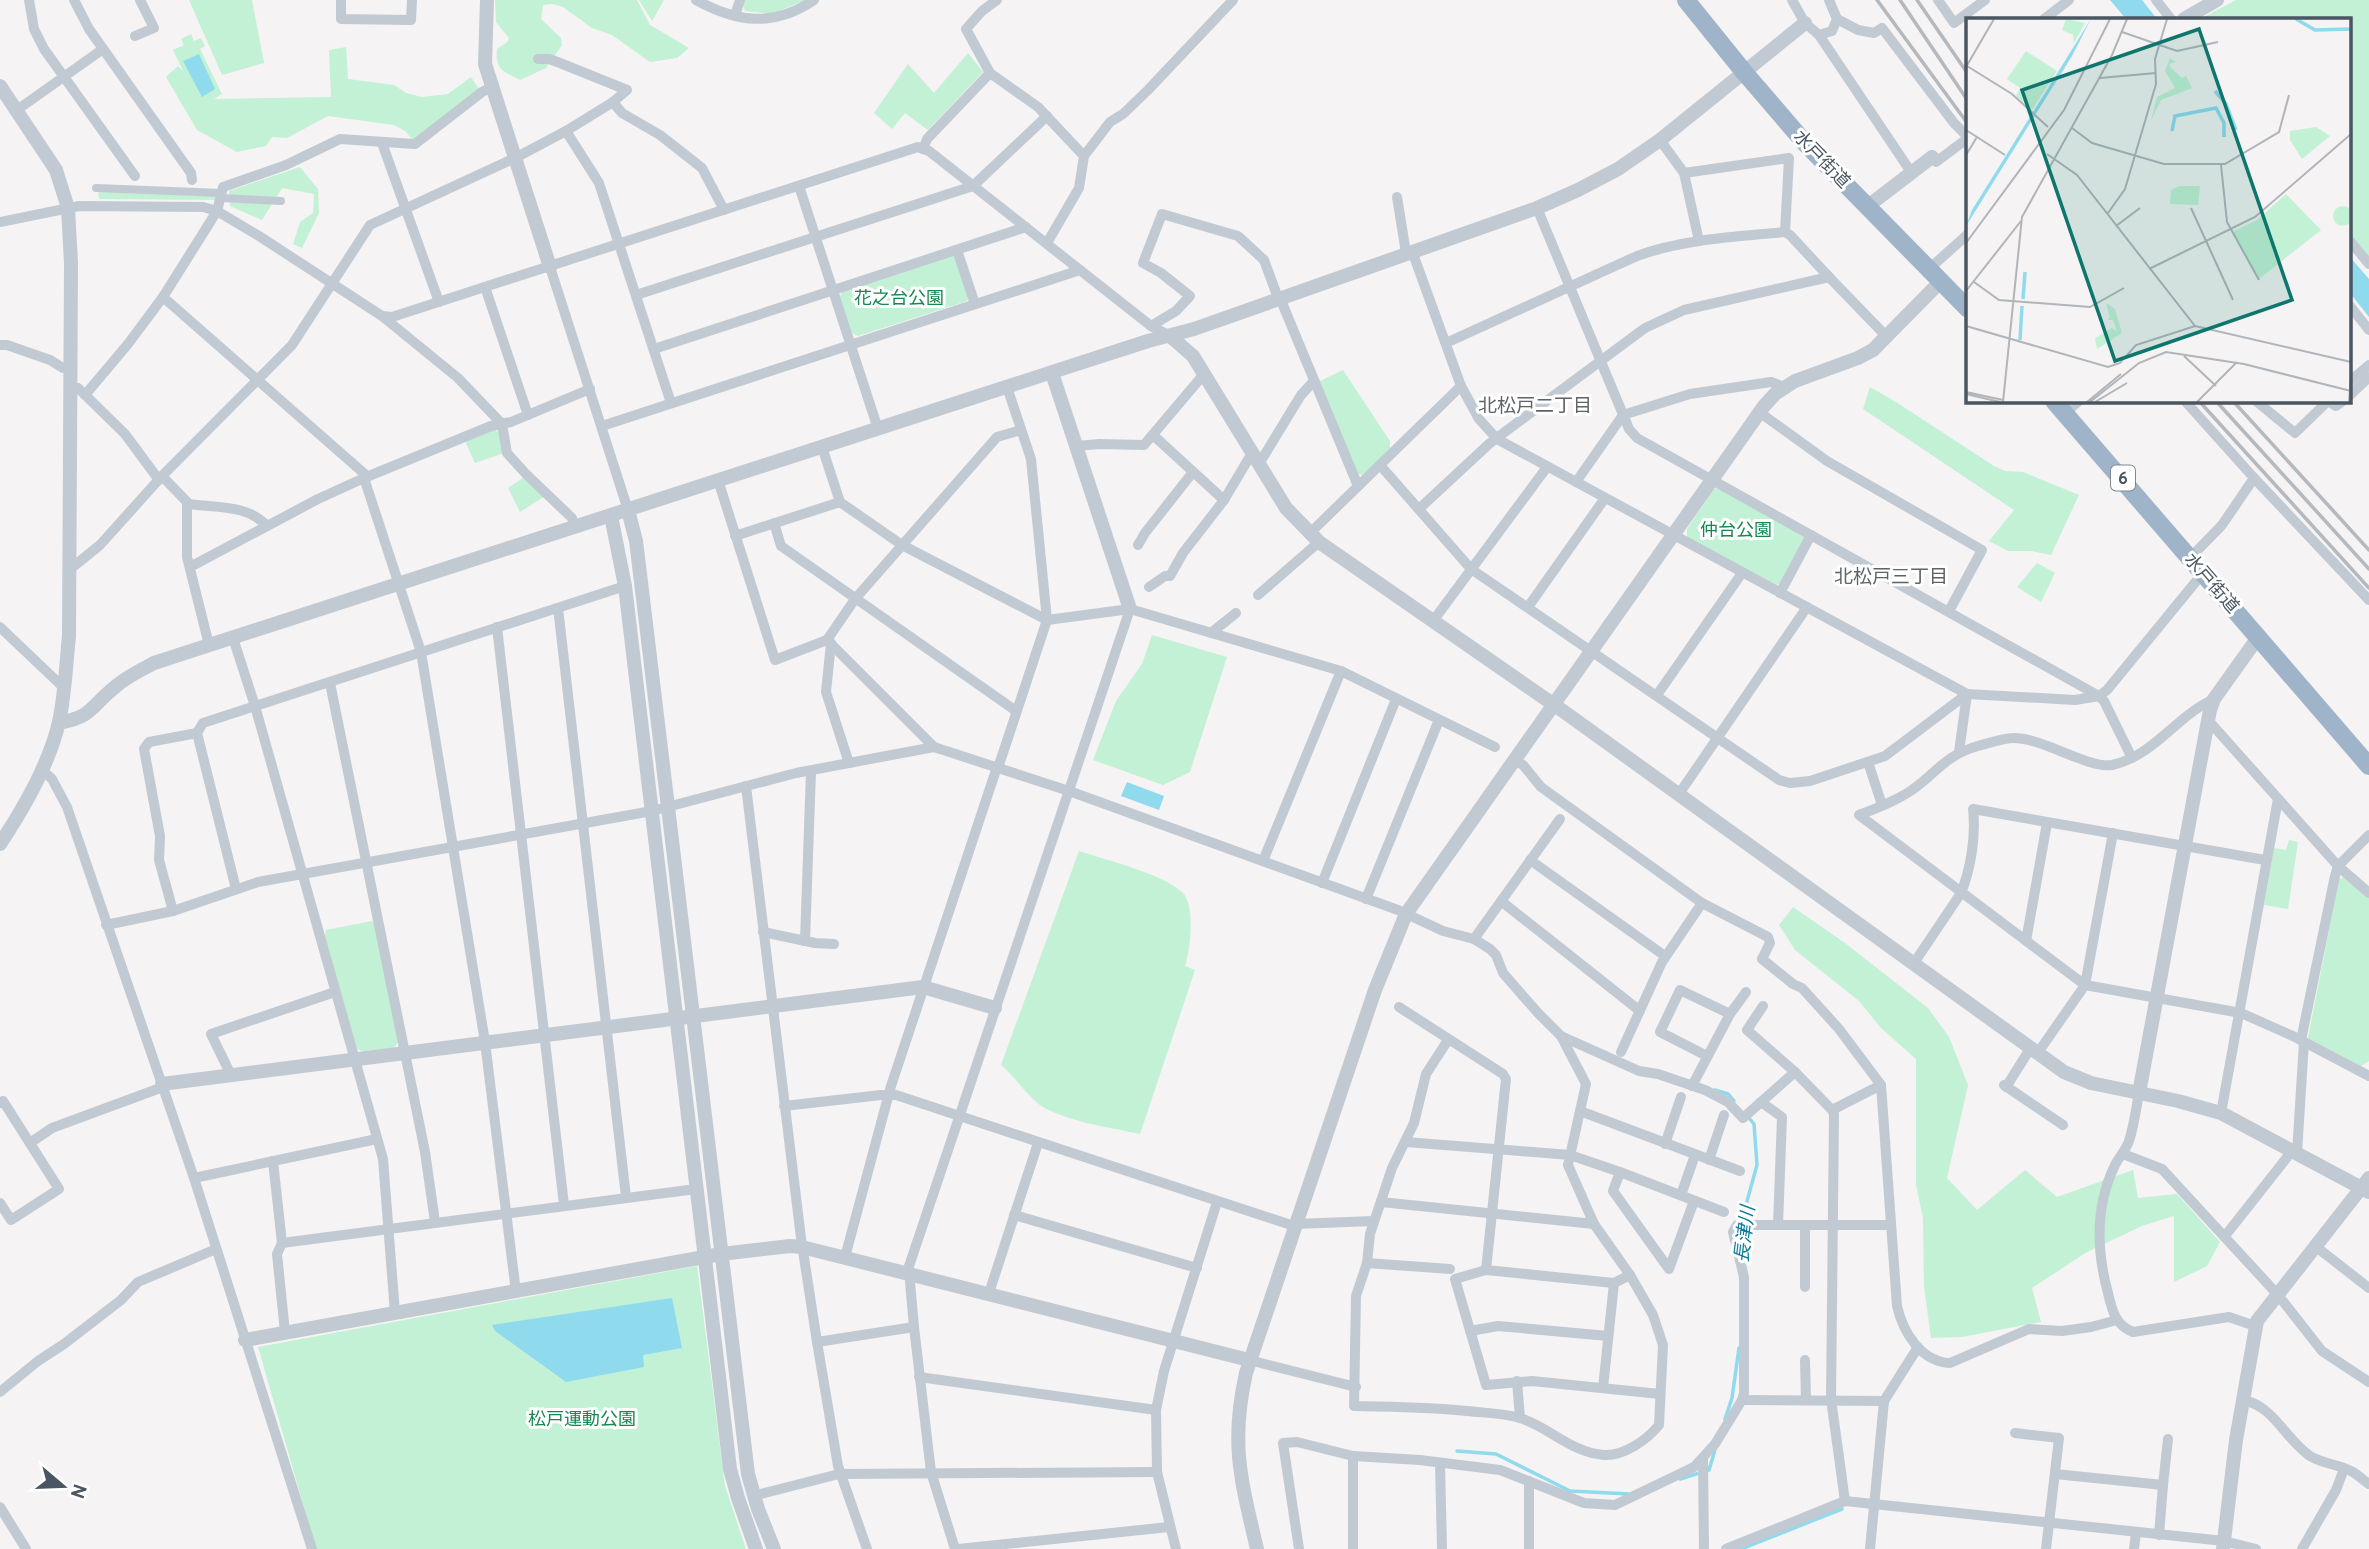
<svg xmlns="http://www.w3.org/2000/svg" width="2369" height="1549" font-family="Overpass,'Noto Sans JP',sans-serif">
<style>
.green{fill:#c3f1d5}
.water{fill:#90daee}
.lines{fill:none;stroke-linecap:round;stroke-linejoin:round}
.stream{stroke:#90daee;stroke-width:3.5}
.pedestrian{stroke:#c1cad2;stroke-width:8}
.minor{stroke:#c1cad2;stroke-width:10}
.tertiary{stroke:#c1cad2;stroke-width:14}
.trunk{stroke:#9fb4c9;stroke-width:18}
.rail{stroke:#b5b8bd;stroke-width:3.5}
.labels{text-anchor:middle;stroke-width:6;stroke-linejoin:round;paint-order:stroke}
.shield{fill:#fff;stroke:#808990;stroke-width:2}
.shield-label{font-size:16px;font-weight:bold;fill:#4a5661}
.street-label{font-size:18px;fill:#4a5661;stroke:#fff}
.park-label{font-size:18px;fill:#17864f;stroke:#fff}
.neighbourhood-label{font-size:19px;fill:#5f6368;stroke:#fff}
.water-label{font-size:19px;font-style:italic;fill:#0c7c9b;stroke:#fff}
.inset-river{fill:none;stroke:#90daee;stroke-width:3.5}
.inset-road{fill:none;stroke:#b1b4b9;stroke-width:2}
.view{fill:#0f766e;fill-opacity:0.15;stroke:#0f766e;stroke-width:3.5}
.inset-edge{fill:none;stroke:#4a5661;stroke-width:3.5}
</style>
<rect width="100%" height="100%" fill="#f5f3f3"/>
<g class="green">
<polygon points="189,0 252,0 264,63 222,75"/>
<path d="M 495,0 L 637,0 L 650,25 L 689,48 L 677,58 L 650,62 L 612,35 L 592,28 L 563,7 L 552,4 L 543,5 L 541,19 L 561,38 L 562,45 L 546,68 L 520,80 C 503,71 495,70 497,49 L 507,42 L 509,38 L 496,22 Z"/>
<polygon points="639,0 664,0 652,21"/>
<polygon points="745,0 805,0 772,14 745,11 743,5"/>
<polygon points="2236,0 2369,0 2369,257 2350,233 2350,19 2200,19"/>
<polygon points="191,34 194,41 201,38 205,46 200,49 222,94 214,99 331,97 329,50 346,47 348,79 394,85 406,93 422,97 448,94 471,77 479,89 419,137 412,139 405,131 394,125 328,116 287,138 272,137 266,146 237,152 197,130 166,77 178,66 183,71 173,50 184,45 181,39"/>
<polygon points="968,53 983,72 928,130 905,113 892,129 874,113 908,64 934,93"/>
<polygon points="300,167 318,189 319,213 302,248 293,244 300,222 313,213 314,194 282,188 262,220 230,206 229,191"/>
<polygon points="98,186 218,191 216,200 99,199"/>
<polygon points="952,255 957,257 970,294 967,301 858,336 852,333 840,296 843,290"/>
<polygon points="1343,370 1390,441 1390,451 1365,476 1358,474 1318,382"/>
<polygon points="1870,387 1896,402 1994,466 2005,471 2023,472 2079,495 2051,555 2031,551 2008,551 1989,541 2014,510 1863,409"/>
<polygon points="494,429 500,433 504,453 475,463 465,441"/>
<polygon points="523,478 547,495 520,512 508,488"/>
<polygon points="1719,488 1804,534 1805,539 1782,583 1777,585 1687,537 1687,529 1714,489"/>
<polygon points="2037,563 2055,573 2041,602 2017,587"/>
<polygon points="1152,635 1227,657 1190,772 1163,785 1093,760 1116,701 1142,664"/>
<polygon points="2289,840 2298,842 2288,909 2264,905 2274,848 2286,850"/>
<path d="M 1079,851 C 1106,860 1163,874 1182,892 C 1196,905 1190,950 1185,966 L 1195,970 L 1140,1134 C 1113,1128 1055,1120 1035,1101 C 1023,1090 1014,1076 1001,1065 Z"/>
<polygon points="2344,877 2369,898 2369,1061 2361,1066 2308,1038 2339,879"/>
<polygon points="1793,907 1845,943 1928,1008 1949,1037 1968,1085 1947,1178 1977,1210 2025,1170 2057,1197 2133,1170 2138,1198 2177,1194 2220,1242 2207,1266 2174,1282 2174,1216 2142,1226 2087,1252 2032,1288 2041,1322 1962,1337 1931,1338 1924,1286 1923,1218 1916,1185 1916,1059 1881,1028 1859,1001 1795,950 1779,925"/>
<polygon points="372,921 374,923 399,1041 394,1048 362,1051 356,1048 325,936 326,930"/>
<polygon points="697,1266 725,1486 746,1549 316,1549 258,1347"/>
</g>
<g class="water">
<polygon points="2110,0 2142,0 2157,19 2126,19"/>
<polygon points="199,54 215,89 202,97 183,61"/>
<polygon points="2350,257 2369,279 2369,317 2350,293"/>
<polygon points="1127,782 1164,796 1159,810 1121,796"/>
<polygon points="672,1298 682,1348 643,1355 644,1367 566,1382 495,1331 492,1325"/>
</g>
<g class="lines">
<g class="stream">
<polyline points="1715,1090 1728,1094 1734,1101"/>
<polyline points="1742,1249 1747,1201 1757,1165 1754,1124 1749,1118"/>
<polyline points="1725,1419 1732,1398 1739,1348"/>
<polyline points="1457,1451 1496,1454 1570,1491 1629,1494"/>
<polyline points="1680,1479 1709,1470 1715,1450"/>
<polyline points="1741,1549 1842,1509"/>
</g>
<g class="pedestrian">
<polyline points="96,188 222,193"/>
<polyline points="221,198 281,201"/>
</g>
<g class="minor">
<polyline points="29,0 34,29 44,49 135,176"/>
<polyline points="74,0 89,29 191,173 192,180"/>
<polyline points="341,0 341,19 411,20 412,0"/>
<path d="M 696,0 C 738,23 774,27 814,0"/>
<polyline points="997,0 982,11 966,29 990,73 1038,107 1084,156 1079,188 1047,243"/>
<polyline points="1792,0 1805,23 1819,35 1832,31 1837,19 1829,0"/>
<polyline points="1938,0 1954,23 1985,0"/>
<polyline points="2156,0 2171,19"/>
<polyline points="735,15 740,0"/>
<polyline points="1837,19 1858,30 1874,33 1882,28 1954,123 1968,137"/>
<polyline points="2044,19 2069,0"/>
<polyline points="1819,35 1911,172"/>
<polyline points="135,36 154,28 140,0"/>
<polyline points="613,102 622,113 660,135 702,168 724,210"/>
<polyline points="17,110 103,49"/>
<polyline points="566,131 599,183 671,403"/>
<polyline points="1660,140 1684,173"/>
<polyline points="382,143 439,302"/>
<polyline points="923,149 927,139 990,73"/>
<polyline points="1084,156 1110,122 1123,114 1148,90 1233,0"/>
<polyline points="1932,157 1936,162 1968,138"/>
<polyline points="799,186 878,429"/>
<polyline points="1397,197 1406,253"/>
<polyline points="1537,208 1629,429 1637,438 2099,696 2104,701 2132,758"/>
<polyline points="0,222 79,206 203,207 217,211 259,236 382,316 392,317 918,147 929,151 1151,326 1170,336"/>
<polyline points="1699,241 1684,173 1789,158 1785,232"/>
<polyline points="2350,241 2369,264"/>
<polyline points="957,250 975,304"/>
<polyline points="1412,251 1461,386 1479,419 1497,439 1967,694 2075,700 2099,696 2107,690 2203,573"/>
<polyline points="550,267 628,510"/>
<polyline points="1929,269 1968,234"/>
<polyline points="485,287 528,415"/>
<polyline points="636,295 973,186 1047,116"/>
<polyline points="163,297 217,211 223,187 286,165 340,139 415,144 482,92 492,87"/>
<polyline points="1280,298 1358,486"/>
<polyline points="2350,306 2369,330"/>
<polyline points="382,316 458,378 502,424 507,453 526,474 572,518 575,527"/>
<polyline points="1151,326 1176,311 1190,296 1161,273 1143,263 1162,214 1238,236 1264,260 1278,298"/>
<path d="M 1446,343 L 1637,256 C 1684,239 1735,237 1785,232 L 1790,235 L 1829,277"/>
<polyline points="0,345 7,345 50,360 63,368 71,369"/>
<polyline points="654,349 1026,227"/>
<polyline points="2350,381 2369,365"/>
<polyline points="71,388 78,388 125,434 159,480"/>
<polyline points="85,395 128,344 163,297 367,476"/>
<polyline points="2350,395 2369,377"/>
<polyline points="2185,401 2254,478 2222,525 2190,558"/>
<polyline points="2256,401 2295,433 2328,401"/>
<polyline points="2328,401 2336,406 2343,401"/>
<polyline points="1759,412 1827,461 1982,550 1949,611"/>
<polyline points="2065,413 2079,401"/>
<polyline points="602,426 1080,270"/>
<polyline points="1153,435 1224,500"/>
<polyline points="1077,446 1099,444 1144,445 1204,374"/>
<polyline points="822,447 840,502"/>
<polyline points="1259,464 1301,395 1314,381"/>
<polyline points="1380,465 1471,569 1779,780 1790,783 1810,781 1885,756 1967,694"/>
<path d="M 162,476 L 189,504 C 217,508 246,504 267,526"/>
<polyline points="364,478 421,652 485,1042 516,1292"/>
<polyline points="2254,478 2369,600"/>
<polyline points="718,480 775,660 827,640 855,599 997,437 1021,430"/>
<polyline points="1576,482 1623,415 1690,394 1771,382 1784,387"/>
<polyline points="187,503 187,557 209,645"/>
<polyline points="1419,509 1490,443 1645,328 1684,310 1829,277 1887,337"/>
<polyline points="774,523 781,546 1016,711"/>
<polyline points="1309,534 1461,386"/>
<polyline points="735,536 840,502 902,545 1047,620 1130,609 1341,671 1495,747"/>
<polyline points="1138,545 1145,533 1193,472"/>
<polyline points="190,567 318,499 364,478 491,426 511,422 590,389"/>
<polyline points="69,570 100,545 162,476 292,345 370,225 515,158 566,131 613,102 627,90 560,63 549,59 538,59"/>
<polyline points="1149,587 1165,576 1170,576 1183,553 1224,500 1252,453"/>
<polyline points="1780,593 1811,535"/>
<polyline points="1258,595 1319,542"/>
<polyline points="1528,607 1605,498"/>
<polyline points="558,608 626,1197"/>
<polyline points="1433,621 1547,467"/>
<polyline points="0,627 64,688"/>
<polyline points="497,627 564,1205"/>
<polyline points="1211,633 1236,613"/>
<polyline points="233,638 255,706 383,1159 395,1313"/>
<polyline points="827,640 934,747"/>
<polyline points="831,643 826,692 849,763"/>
<polyline points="330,683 425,1152 435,1222"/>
<polyline points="1657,695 1742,573"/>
<path d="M 2214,699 C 2176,716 2154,756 2112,765 C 2089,769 2043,738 2014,738 C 2003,738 1989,743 1978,746 C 1947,754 1936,773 1912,790 C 1896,801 1877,808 1859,815 L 2085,985 L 2241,1013 L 2295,1037 L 2369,1076"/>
<polyline points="2208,720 2338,866 2369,893"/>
<polyline points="1959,752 1967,694"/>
<path d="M 1515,760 L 1523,765 L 1541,787 L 1702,903 L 1768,937 L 1770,943 L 1762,959 L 1793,984 L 1802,988 L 1839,1029 L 1881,1085 L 1897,1306 C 1903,1332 1921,1362 1950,1363 L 2029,1329 L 2062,1331 L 2091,1327 L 2117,1320"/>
<polyline points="1868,762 1882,805"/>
<polyline points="998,768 1047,620 1031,459 1007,387"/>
<polyline points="41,769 52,779 67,807 194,1178 312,1549"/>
<polyline points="746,786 801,1238 817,1342 838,1466 867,1549"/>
<polyline points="1679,794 1807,607"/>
<polyline points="1530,860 1665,956"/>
<polyline points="1263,861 1341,671"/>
<polyline points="1322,883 1396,699"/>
<polyline points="236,889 197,733 203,723 625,586"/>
<polyline points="1366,899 1439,720"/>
<polyline points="1501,901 1640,1011"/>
<polyline points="173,911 159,860 160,836 144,749 149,742 197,733"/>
<polyline points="106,925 173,911 258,882 652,811 796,773 934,747 1069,791 1398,910 1443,931 1474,939 1490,949 1496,955 1503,973 1538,1013 1561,1036 1639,1071 1658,1074 1705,1090 1728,1102 1743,1118 1795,1072"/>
<polyline points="763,932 815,943 834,944"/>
<polyline points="1474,939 1560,819"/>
<polyline points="805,941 811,771"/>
<polyline points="2026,941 2047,823"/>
<path d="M 1914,963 L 1961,893 C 1971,868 1976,836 1973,809 L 2265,860"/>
<polyline points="1763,1006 1747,1030 1795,1072 1832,1110"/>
<polyline points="1399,1007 1503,1074 1506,1079 1486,1270 1614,1283 1630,1275"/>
<path d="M 1448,1040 L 1426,1074 L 1414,1123 L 1392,1168 L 1370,1234 L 1367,1263 L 1356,1296 L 1354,1406 C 1392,1407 1429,1407 1467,1411 C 1485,1413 1503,1413 1520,1418 C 1549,1427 1572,1453 1604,1455 C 1624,1456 1647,1440 1659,1425 L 1663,1345 L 1653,1315 L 1630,1275 L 1594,1224 L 1568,1165 L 1586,1084 L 1561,1036"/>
<polyline points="2301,1040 2335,876 2338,866 2369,835"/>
<polyline points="1621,1052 1662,962 1702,903"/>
<polyline points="2037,1054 2085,985 2113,833"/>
<polyline points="1707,1056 1660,1032 1680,990 1730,1014"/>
<polyline points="231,1075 211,1034 335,992"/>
<polyline points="2004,1085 2063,1125"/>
<polyline points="1692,1086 1730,1014 1746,992"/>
<polyline points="2006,1087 2030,1049"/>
<path d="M 2139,1093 C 2136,1109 2134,1126 2129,1141 C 2126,1150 2119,1157 2115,1165 C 2095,1206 2096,1249 2108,1293 C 2112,1310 2115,1325 2133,1332 L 2229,1317 L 2255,1326"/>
<polyline points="1761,1102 1782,1117 1778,1225"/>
<polyline points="0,1103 3,1101 59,1189 11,1220 0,1203"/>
<polyline points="784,1106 881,1095 896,1095 1294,1226"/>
<polyline points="1580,1111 1740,1171"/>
<polyline points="2221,1113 2278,799"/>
<polyline points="1406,1142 1570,1155 1620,1172 1724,1212"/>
<polyline points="30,1143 52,1128 163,1087"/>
<polyline points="1665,1144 1681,1097"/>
<polyline points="2297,1153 2304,1042"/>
<polyline points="2123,1154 2162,1169 2278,1295 2322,1351 2369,1382"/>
<polyline points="1709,1160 1724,1115"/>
<polyline points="273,1161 282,1243 277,1254 285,1332"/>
<polyline points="1620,1172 1613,1191 1669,1269 1694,1201"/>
<polyline points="194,1178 377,1139"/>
<polyline points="1681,1195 1695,1155"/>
<polyline points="1381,1202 1594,1224"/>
<polyline points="1014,1215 1197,1268"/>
<polyline points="1295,1224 1374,1221"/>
<polyline points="2225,1236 2292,1151"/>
<polyline points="282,1243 696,1189"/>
<polyline points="2315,1246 2369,1288"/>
<polyline points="845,1257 891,1086 997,767"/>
<polyline points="1367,1263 1450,1269"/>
<polyline points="1486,1270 1455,1279 1486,1385 1532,1381 1660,1394"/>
<polyline points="907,1272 1130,609"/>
<polyline points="912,1274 910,1282 914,1327 931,1472 955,1549"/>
<polyline points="1805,1287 1805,1225"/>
<polyline points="989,1293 1038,1143"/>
<polyline points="1470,1331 1498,1326 1608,1336"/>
<polyline points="817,1342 914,1327"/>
<polyline points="1249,1360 1356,1387"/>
<polyline points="1805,1360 1806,1400"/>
<polyline points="919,1377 1156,1410"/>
<polyline points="1517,1381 1520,1418"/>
<polyline points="1603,1388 1614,1283"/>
<polyline points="0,1392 38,1361 64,1344 121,1300 138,1282 216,1249"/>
<polyline points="1742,1400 1884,1401"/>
<path d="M 2243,1400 C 2274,1406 2285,1439 2310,1456 C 2323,1464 2338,1464 2351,1471 C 2357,1474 2363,1480 2369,1484"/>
<polyline points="2015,1433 2059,1438 2046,1549"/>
<polyline points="1703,1459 1704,1549"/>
<polyline points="1440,1463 1442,1549"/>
<polyline points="2055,1474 2163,1485 2168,1439"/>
<polyline points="1529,1481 1529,1549"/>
<polyline points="753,1496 839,1474 1157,1472"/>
<polyline points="1845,1501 1831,1399 1834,1114 1832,1110 1881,1085"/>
<polyline points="0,1507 26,1549"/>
<polyline points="2159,1535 2163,1485"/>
<polyline points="958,1549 1169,1527"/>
<polyline points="1176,1549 1157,1472 1156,1410 1164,1371 1217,1202"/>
<polyline points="1299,1549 1283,1443 1297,1442 1353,1456 1420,1460 1500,1470 1584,1503 1615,1505 1694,1467 1715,1444 1742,1400 1744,1393 1744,1277 1733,1232 1737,1225 1890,1225"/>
<polyline points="1353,1549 1353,1456"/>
<polyline points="1726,1549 1845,1501 2224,1541 2256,1549"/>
<polyline points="1870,1549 1884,1401 1918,1347"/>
<polyline points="2134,1549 2136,1533"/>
<polyline points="2302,1549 2336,1490 2344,1469"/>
</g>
<g class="tertiary">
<polyline points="487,0 485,64 550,267"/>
<polyline points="2184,19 2217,0"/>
<path d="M 0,86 L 56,170 L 68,208 L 71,263 L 69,636 C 66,664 65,695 59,722 C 49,765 24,808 0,844"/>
<polyline points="1868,206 1932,157"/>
<polyline points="1170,336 1193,356 1286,508 1319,542 1563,711 2064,1072 2091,1083 2178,1101 2221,1113 2369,1192"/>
<polyline points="1052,373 1130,609"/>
<polyline points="628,510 636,541 641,582 748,1474 758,1509 774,1549"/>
<polyline points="611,516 625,586 730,1469 738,1498 756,1549"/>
<path d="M 59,723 C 94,716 90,707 115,687 C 126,677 141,670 154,663 L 1148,341 L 1194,329 L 1537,208 L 1578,190 L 1618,169 L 1660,140 L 1805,23"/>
<polyline points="162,1084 923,987 995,1008"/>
<polyline points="2139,1093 2210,710 2214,699 2259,636"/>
<polyline points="245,1340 721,1254 790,1246 802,1247 1249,1360"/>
<path d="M 1257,1549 C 1241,1480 1230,1444 1246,1373 L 1375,990 L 1406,914 L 1764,406 L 1775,394 L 1795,381 L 1858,358 L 1873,350 L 1941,281"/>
<polyline points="2223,1549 2236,1440 2257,1321 2369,1178"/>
</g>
<g class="trunk">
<polyline points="1686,0 1744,72 1805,143 1968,309"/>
<polyline points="2054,401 2369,766"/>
</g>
<g class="rail">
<polyline points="1877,0 1968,124"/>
<polyline points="1900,0 1968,101"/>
<polyline points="1917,0 1968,74"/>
<polyline points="2199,401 2369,588"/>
<polyline points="2216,401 2369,569"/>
<polyline points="2233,401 2369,550"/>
</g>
</g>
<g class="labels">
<rect class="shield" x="2111" y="465.5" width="24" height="25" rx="5"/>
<g class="shield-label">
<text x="2123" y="484">6</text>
</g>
<g class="street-label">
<text transform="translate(1822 159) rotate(46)" y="6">水戸街道</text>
<text transform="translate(2212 583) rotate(49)" y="6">水戸街道</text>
</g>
<g class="park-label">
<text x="899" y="304">花之台公園</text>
<text x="1736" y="536">仲台公園</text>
<text x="582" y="1425">松戸運動公園</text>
</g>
<g class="neighbourhood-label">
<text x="1535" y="412">北松戸二丁目</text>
<text x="1891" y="583">北松戸三丁目</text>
</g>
<g class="water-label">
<text transform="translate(1744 1234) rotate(-83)" y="7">長津川</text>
</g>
</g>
<g transform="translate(1966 18)">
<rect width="385" height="385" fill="#f5f3f3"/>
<path d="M 100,1 L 119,5 L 108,25 L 107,17 L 96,12 ZM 60,33 L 91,53 L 66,92 L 50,78 L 54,70 L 41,61 ZM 204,40 L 210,44 L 203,46 L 205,50 L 216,60 L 220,58 L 226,70 L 195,82 L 185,103 L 191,79 L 209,70 L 199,53 ZM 350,109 L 364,118 L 336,141 L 324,122 L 324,113 ZM 213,168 L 234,168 L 232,187 L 204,186 L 205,172 ZM 320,176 L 355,212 L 293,261 L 266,214 L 291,202 ZM367 198a10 10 0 1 1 20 0a10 10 0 1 1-20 0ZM 140,285 L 149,291 L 156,315 L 131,331 L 129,320 L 146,310 L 151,314 L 147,302 L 141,302 L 144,300 Z" fill="#c3f1d5"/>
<path d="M 125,1 L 106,38 L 0,208 L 6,192 Z" fill="#90daee"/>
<path class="inset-river" d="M 330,1 L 349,12 L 385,11M 249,73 L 260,86 L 270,112M 206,113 L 209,98 L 250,90 L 258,105 L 258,119M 57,281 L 59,254M 54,322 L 56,288"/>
<path class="inset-road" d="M 156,14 L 211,33 L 252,24M 1,48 L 46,76 L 82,109M 0,49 L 28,1M 134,60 L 190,55M 106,110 L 126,125 L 198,146 L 259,146 L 313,114 L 323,77M 0,112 L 39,137M 81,136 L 111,157 L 229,308M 0,137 L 11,119M 255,147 L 261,204 L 293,262M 225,190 L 267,282M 142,195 L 159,171 L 190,66 L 189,41 L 201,1M 150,208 L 174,190M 0,225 L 98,92 L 144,1M 183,251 L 289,199 L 385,116M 8,264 L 33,282 L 124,289 L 158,270M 0,273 L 55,203M 0,308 L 142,349 L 154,345 L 170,327 L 229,308 L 385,344M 218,338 L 250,368M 0,374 L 37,382M 0,376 L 34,384M 37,384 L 56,199 L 146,37 L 161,1M 121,384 L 155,356M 124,384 L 173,345 L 200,334 L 278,346 L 385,373M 129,384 L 161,365 L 156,368M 231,384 L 271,344M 383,384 L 385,357"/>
<path class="view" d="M 233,11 L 326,282 L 149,343 L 56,72 Z"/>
<rect width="385" height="385" class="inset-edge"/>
</g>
<g transform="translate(63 1486) rotate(109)" stroke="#ffffff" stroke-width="5" paint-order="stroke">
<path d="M0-5L12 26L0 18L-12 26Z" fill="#4a5661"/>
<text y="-10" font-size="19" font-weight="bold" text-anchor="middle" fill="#4a5661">N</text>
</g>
</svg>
